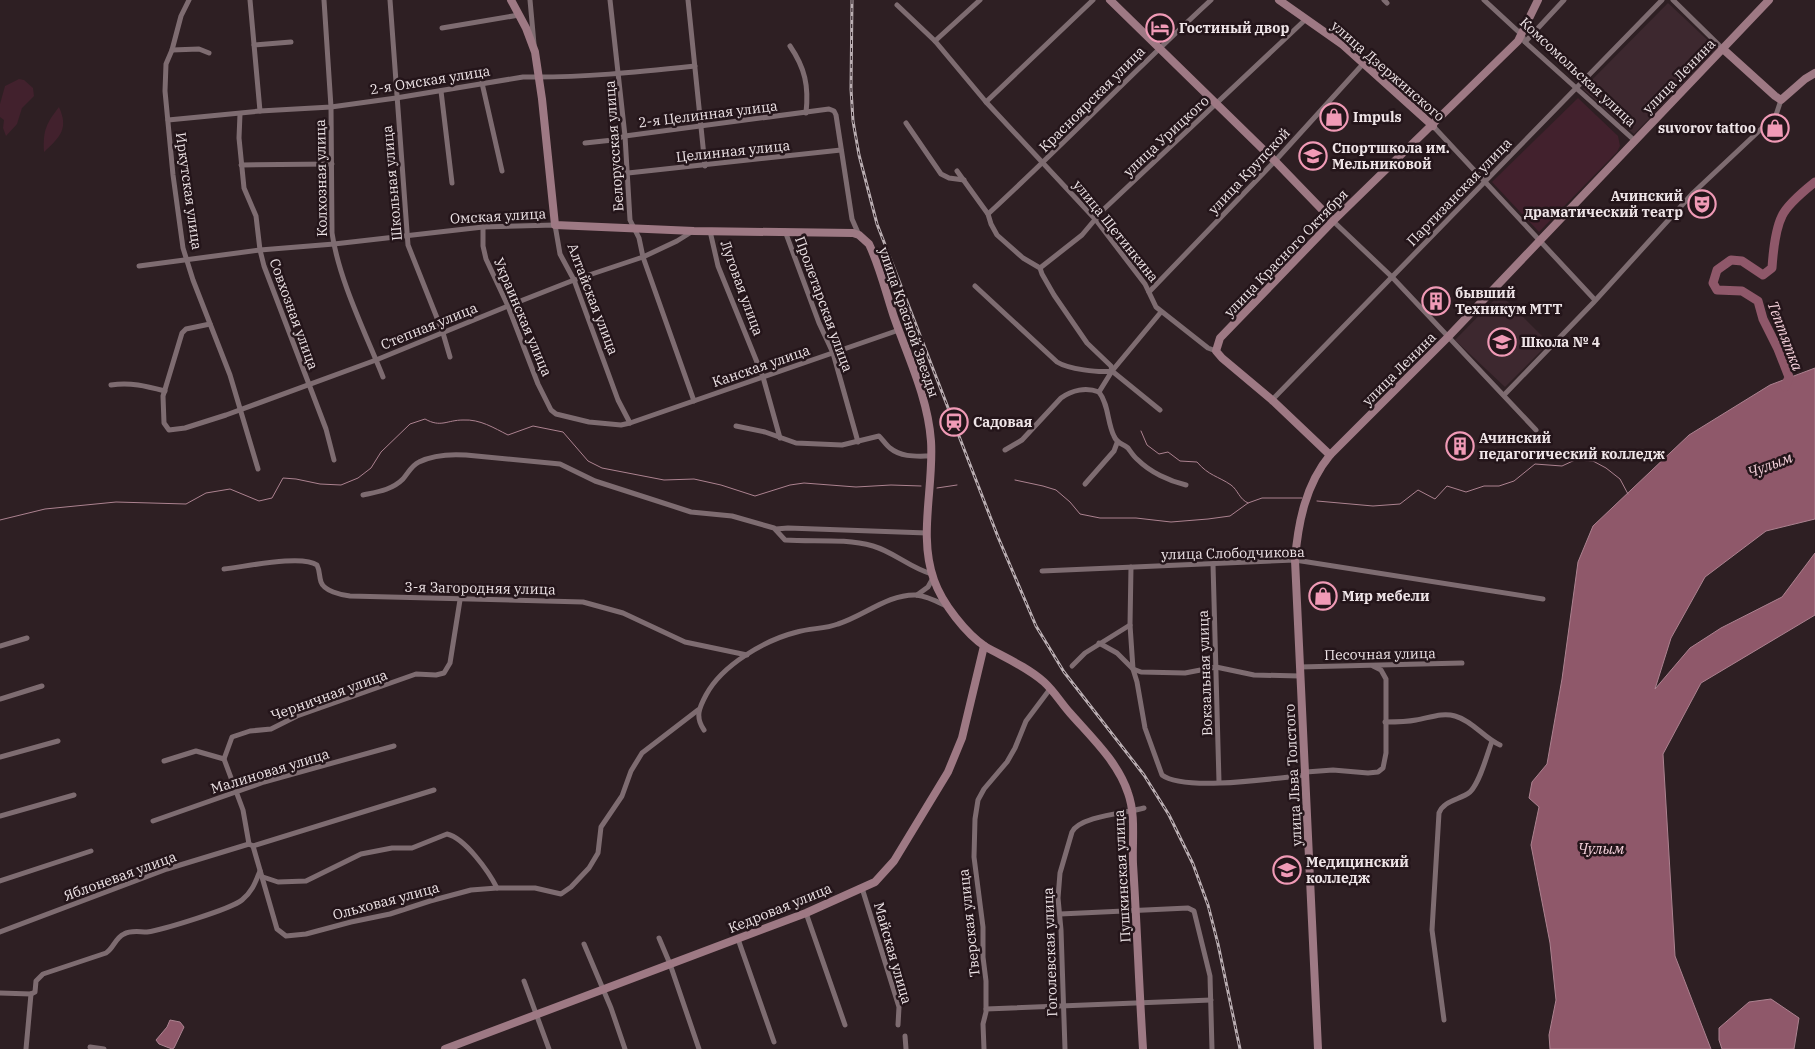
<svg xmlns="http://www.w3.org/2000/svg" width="1815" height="1049" font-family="'IBM Plex Serif',serif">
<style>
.built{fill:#3d282f}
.green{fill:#42212d}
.water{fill:#8f586a;stroke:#ac8290}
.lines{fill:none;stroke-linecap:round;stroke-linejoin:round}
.stream{stroke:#ac8290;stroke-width:1}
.river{stroke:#8f586a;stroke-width:9}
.street{stroke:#7e6c71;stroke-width:5}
.secondary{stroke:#9e7984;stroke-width:8}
.rail-casing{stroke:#baaeb2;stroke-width:3}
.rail{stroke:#24151a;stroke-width:1;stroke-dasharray:4;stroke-linecap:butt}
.labels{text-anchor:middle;stroke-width:5;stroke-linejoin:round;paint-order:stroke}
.poi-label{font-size:14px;font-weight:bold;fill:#eee4e7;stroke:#24151a;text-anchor:start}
.street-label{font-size:14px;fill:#eee4e7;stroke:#24151a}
.water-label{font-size:15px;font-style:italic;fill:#f6d2dc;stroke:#24151a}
</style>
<rect width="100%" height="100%" fill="#2e1f23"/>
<g class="built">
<polygon points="1668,3 1717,49 1634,134 1583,89"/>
<polygon points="1500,294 1549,343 1505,387 1455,340"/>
</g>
<g class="green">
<polygon points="19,79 24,80 33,88 34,96 22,108 17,124 6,136 3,128 4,120 0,117 0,104 5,86"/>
<polygon points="1578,98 1618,136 1620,146 1617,152 1539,232 1492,182"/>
<path d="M 59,107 C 69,129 60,137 44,152 C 43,130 46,124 59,107 Z"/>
</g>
<g class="water">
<polygon points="1815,368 1815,519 1766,531 1705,577 1671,638 1655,689 1690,648 1721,628 1782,597 1815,553 1815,615 1701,683 1663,754 1675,956 1711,1049 1550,1049 1549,1035 1556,1000 1550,943 1531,845 1539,807 1529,798 1532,782 1547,764 1562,679 1578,562 1593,526 1689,435 1770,385"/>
<polygon points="1771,999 1799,1018 1794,1049 1722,1049 1719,1040 1719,1028 1749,1002"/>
<polygon points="170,1020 180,1022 184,1027 174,1048 172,1049 159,1044 156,1040 167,1027"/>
</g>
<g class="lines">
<g class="stream">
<path d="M 1141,431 L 1147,445 L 1159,454 L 1168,452 L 1180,461 L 1197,462 C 1209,476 1218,476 1231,485 C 1238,490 1239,499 1248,503"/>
<polyline points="1015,480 1043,486 1056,490 1070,502 1080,514 1100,518 1136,518 1171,522 1208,519 1230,516 1248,503 1262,498 1302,498"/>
<polyline points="937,488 957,485"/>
<polyline points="1317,501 1373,506 1400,504 1418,490 1435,499 1447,486 1466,492 1484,486 1499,486 1514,481 1535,464 1562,466 1575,460 1593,461 1606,468 1620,479 1628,494"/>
<path d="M 0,520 L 45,509 L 116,502 L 186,504 L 206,493 L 230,489 L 259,501 L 272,498 L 283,478 L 296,479 L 320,484 L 341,485 L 358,478 L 371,468 L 381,452 L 410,424 L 425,419 C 441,428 447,420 463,420 C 480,419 494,428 508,435 L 533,426 L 563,432 L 588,461 L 602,468 L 664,480 L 694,479 L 721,485 L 755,496 L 790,485 L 804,483 L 856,487 L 891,485 L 921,486"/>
</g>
<path class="river" d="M 1785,387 L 1789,377 L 1778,349 L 1763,319 L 1758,301 L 1742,291 L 1717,290 L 1713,283 L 1717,270 L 1731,260 L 1742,261 L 1763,275 L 1772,268 C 1773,253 1775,230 1782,216 C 1787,205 1805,190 1815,182"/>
<g class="street">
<polyline points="189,0 181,16 172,50 166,64 165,91 173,175 183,248 193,280 230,375 258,469"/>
<polyline points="250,0 260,111"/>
<path d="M 324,0 L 331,107 L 332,233 C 339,280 365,332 383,377"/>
<polyline points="390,0 408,245 443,333 450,357"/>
<polyline points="530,0 534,44"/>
<polyline points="610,0 625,136 630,220 639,238 643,257 694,401"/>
<polyline points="688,0 705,166"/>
<polyline points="1384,0 1387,3"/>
<polyline points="1484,0 1522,35 1525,42 1634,140"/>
<polyline points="1673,0 1723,49"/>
<polyline points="897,5 935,41 986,102 1096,220 1145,284 1156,307 1208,348 1216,351"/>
<polyline points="442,28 519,15"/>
<polyline points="935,41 980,0"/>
<polyline points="1525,42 1564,0"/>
<polyline points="254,45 291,42"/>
<path d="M 790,46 C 805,68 809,86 806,113"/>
<polyline points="172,50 199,49 209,53"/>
<polyline points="482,83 502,171"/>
<polyline points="441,91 452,183"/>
<polyline points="986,102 1093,0"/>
<polyline points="240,114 239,138 244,188 256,216 260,250 264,266 326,429 334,460"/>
<path d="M 168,120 L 260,111 L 331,107 L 396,98 L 523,77 C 581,78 638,72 695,66"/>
<polyline points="906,123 941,174 949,178 964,180"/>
<polyline points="1433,126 1595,300"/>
<polyline points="585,143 613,140 625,136 829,109 834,111 836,115 852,219 859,235"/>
<polyline points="241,165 332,164"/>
<polyline points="957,171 988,214 991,224 997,235 1023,258 1040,268 1042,274 1054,295 1087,343 1111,366 1112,371 1160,410"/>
<polyline points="628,173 841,150"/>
<path d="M 988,214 C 1064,144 1135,70 1211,0"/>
<polyline points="1333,221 1392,277 1536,430"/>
<polyline points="483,227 483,246 486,259 508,306 538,384 551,410 556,414 589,422 621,425 630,423 899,330"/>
<polyline points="710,231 718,266 763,377 780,438"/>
<polyline points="785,231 819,323 833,353 858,442"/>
<polyline points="139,266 260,250 334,244 483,227 555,225 560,254 574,280 618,400 630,423"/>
<polyline points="1040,268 1082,235 1103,210 1306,19"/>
<path d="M 975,286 L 1057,362 C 1068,369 1099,373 1112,371"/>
<polyline points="1149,292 1275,161 1363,64"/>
<polyline points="210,324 186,329 182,333 163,396 164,423 169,430 185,428 226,415 376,360 508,306 574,280 643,257 677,241 693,231"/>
<path d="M 111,385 C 130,382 146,386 165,391"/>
<path d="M 1099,392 C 1109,405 1107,422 1114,436 C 1117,444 1122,443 1128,448 C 1131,452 1134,457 1138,460 C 1150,472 1169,481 1186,485"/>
<polyline points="1099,392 1112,371 1161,312"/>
<polyline points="1504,395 1593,303 1693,193 1776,115 1781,100"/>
<polyline points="1272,400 1662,0"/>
<path d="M 736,426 L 765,432 L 796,443 L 842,445 L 879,436 C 883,440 886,445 890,448 C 902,458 918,456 931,456"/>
<path d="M 1005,450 L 1022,440 L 1061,398 C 1072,390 1086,387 1099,392"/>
<polyline points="1085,484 1114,451 1117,443"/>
<path d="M 363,495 C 377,492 392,490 403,479 C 408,473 412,465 419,462 C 433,455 451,454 466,455 L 560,464 L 595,481 L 691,512 L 732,516 L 774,528 L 785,540 C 814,542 844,538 873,546 C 894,552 910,568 932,574"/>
<polyline points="776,529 788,528 927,533"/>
<polyline points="1213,564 1219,782"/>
<path d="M 1131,567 L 1130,625 L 1133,669 L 1137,682 L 1145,728 L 1162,775 C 1184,792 1277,778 1306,775"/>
<path d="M 224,569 C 244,567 302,554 317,565 C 320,571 319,576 321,582 C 324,591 341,595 350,596 L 583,602 L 623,613 L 685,642 L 747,655"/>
<polyline points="1042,571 1295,560 1543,599"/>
<polyline points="917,595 928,587 933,578"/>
<polyline points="1099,643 1117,653 1133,669 1141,672 1185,673 1216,667 1254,675 1300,676"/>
<polyline points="0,646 27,638"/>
<polyline points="1072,666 1085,653 1130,625"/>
<polyline points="1299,667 1462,663"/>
<polyline points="0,699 42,686"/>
<path d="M 1385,722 C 1396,722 1406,722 1416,720 C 1429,718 1442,712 1455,716 C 1473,721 1484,738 1500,745"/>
<path d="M 704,730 C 695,717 699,708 706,695 C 722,665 765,640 797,632 C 811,628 825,629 838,624 C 864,616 888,594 916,595 C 928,596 938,602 948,607"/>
<polyline points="0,757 58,741"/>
<polyline points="224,759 243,810 249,844 253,846 277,929 286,936 306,934 351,922 390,914 430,901 471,890 497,888 535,888 561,894 571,887 589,868 598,853 601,827 622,796 631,771 642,753 698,710"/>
<polyline points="164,761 196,751 224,759 232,737 250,731 271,729 297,716 416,674 436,675 444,673 450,663 460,600"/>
<polyline points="1306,772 1333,770 1368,773 1378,772 1383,768 1386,753 1386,679 1381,670 1373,666"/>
<polyline points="0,816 74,795"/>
<polyline points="153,821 264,782 394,746"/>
<polyline points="253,846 434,790"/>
<path d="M 263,877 L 278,882 L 306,881 L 361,854 L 392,848 L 412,848 L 447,834 C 465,838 489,872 497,888"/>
<polyline points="0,881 91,851"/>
<polyline points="862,888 899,1007 898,1025"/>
<polyline points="806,913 845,1025"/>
<polyline points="1060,914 1188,908 1194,911 1210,976 1212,1049"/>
<polyline points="0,932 167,869 249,844"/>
<polyline points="659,938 670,964 699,1049"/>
<polyline points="738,939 774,1042"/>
<polyline points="584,944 611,1008 625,1049"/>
<polyline points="524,981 549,1049"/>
<polyline points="0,993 31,994"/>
<path d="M 31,994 L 35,992 L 36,981 L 43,974 L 106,953 C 114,948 115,938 124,934 C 131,930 139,932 147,932 C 162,930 231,909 242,900 C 252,892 255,883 260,871"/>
<polyline points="986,1009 1211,1000"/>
<path d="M 1444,1020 L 1432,930 L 1439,813 C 1444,800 1460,800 1470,792 C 1480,782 1487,755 1492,741"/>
<polyline points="905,1036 906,1049"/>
<polyline points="90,1047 104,1049"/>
<polyline points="26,1049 31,994"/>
<polyline points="984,1049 983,1024 986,1012 986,981 983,957 983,927 974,857 975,819 978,800 984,789 1007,762 1015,748 1026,721 1050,689"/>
<path d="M 1065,1049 L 1061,930 L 1058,898 L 1060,873 L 1072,832 C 1080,816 1127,813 1144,808"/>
</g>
<g class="secondary">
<path d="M 511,0 L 526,28 L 535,52 L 542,99 L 555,225 L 694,231 L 853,233 L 859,235 L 869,244 C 880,267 886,293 894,317 C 908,357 928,398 931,441 C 934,487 918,536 934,580 C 942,603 966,634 986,647 C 1006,658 1027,667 1044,682 C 1054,691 1061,703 1070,713 C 1091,737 1118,762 1128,793 C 1136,815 1132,841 1133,864 C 1137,926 1139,987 1143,1049"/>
<polyline points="1110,0 1275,161 1333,221"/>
<polyline points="1279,0 1343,45 1433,126"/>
<polyline points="1723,49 1775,96 1781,100 1805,79 1815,73"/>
<polyline points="1330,455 1272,400 1222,358 1216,351 1220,338 1333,221 1518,41 1538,0"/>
<polyline points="445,1049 806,913 875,882 894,861 948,772 962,738 984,646"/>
<path d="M 1318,1049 L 1295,560 C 1298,522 1306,484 1330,455 L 1448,337 L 1769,0"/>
</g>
<g class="rail-casing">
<polyline id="rail" points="852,0 851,89 853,121 859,155 877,224 998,537 1036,626 1064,672 1144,775 1169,815 1193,864 1208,905 1218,944 1240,1049"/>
</g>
<use href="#rail" class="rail"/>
</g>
<defs>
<g id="hotel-ring" transform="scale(1.4375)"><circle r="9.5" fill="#24151a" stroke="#f09ab6" stroke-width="1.5"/><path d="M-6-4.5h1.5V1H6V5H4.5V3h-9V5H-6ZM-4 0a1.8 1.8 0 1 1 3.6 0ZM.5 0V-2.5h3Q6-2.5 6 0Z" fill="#f09ab6"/></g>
<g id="shop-ring" transform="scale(1.4375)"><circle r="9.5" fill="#24151a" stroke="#f09ab6" stroke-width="1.5"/><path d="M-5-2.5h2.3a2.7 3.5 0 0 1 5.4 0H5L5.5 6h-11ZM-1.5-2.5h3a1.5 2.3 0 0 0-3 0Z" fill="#f09ab6"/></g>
<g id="school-ring" transform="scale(1.4375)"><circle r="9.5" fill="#24151a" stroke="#f09ab6" stroke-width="1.5"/><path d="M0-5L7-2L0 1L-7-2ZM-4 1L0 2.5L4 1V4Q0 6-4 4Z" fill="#f09ab6"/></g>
<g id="theatre-ring" transform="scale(1.4375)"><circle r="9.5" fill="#24151a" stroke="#f09ab6" stroke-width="1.5"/><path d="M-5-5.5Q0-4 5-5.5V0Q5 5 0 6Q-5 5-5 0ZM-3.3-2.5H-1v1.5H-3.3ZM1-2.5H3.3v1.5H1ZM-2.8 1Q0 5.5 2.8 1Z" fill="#f09ab6"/></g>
<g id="building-ring" transform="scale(1.4375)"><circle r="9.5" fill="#24151a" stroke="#f09ab6" stroke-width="1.5"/><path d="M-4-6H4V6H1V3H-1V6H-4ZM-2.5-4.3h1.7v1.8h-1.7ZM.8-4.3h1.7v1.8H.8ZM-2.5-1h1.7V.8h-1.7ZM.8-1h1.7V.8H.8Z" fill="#f09ab6"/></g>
<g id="station-ring" transform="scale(1.4375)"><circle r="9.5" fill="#24151a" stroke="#f09ab6" stroke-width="1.5"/><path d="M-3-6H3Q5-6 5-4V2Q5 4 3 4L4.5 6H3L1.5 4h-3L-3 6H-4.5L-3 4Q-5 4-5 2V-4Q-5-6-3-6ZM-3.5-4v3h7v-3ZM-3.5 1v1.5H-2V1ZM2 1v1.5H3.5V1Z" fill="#f09ab6"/></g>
<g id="university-ring" transform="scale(1.4375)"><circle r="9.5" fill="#24151a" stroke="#f09ab6" stroke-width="1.5"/><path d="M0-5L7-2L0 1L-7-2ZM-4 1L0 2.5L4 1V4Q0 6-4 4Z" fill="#f09ab6"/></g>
</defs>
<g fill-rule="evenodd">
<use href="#hotel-ring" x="1160" y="28"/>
<use href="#shop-ring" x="1334" y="117"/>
<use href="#shop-ring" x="1775" y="128"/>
<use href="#school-ring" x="1313" y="156"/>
<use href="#theatre-ring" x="1702" y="204"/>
<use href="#building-ring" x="1436" y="301"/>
<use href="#school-ring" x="1502" y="342"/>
<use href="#station-ring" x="954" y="422"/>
<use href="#building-ring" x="1460" y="446"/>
<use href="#shop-ring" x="1323" y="596"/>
<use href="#university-ring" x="1287" y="870"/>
</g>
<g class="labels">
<g class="poi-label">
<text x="1179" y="33">Гостиный двор</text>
<text x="1353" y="122">Impuls</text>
<text x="1756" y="133" text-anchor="end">suvorov tattoo</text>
<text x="1332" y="153">Спортшкола им.<tspan x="1332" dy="16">Мельниковой</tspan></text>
<text x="1683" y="201" text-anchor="end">Ачинский<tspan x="1683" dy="16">драматический театр</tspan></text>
<text x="1455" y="298">бывший<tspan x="1455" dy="16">Техникум МТТ</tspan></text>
<text x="1521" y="347">Школа № 4</text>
<text x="973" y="427">Садовая</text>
<text x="1479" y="443">Ачинский<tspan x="1479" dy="16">педагогический колледж</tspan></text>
<text x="1342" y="601">Мир мебели</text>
<text x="1306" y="867">Медицинский<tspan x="1306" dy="16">колледж</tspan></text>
</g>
<g class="street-label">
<text transform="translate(1388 71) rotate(41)" y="5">улица Дзержинского</text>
<text transform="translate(1578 72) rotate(43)" y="5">Комсомольская улица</text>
<text transform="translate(1679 76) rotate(-46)" y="5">улица Ленина</text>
<text transform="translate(430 80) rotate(-9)" y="5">2-я Омская улица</text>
<text transform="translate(1092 99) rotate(-45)" y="5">Красноярская улица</text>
<text transform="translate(708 114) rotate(-7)" y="5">2-я Целинная улица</text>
<text transform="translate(1166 136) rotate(-43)" y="5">улица Урицкого</text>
<text transform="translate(614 146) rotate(-94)" y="5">Белорусская улица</text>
<text transform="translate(733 151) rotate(-6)" y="5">Целинная улица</text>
<text transform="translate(1249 171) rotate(-47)" y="5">улица Крупской</text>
<text transform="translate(321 178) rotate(-91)" y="5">Колхозная улица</text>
<text transform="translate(392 183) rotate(-95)" y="5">Школьная улица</text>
<text transform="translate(189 191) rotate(82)" y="5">Иркутская улица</text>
<text transform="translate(1459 192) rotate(-46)" y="5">Партизанская улица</text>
<text transform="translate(498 216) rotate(-3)" y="5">Омская улица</text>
<text transform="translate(1116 231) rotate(51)" y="5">улица Щетинкина</text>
<text transform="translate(1286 253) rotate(-46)" y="5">улица Красного Октября</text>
<text transform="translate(742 288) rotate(70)" y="5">Луговая улица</text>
<text transform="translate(593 299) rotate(69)" y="5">Алтайская улица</text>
<text transform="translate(824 304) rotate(70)" y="5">Пролетарская улица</text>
<text transform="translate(294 314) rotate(70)" y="5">Совхозная улица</text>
<text transform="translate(523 317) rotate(67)" y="5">Украинская улица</text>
<text transform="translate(909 322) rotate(71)" y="5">улица Красной Звезды</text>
<text transform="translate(429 326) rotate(-22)" y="5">Степная улица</text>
<text transform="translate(761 366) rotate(-19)" y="5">Канская улица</text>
<text transform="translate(1399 369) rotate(-45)" y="5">улица Ленина</text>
<text transform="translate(1233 553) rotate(-1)" y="5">улица Слободчикова</text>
<text transform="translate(480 588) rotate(1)" y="5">3-я Загородняя улица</text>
<text transform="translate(1380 654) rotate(-1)" y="5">Песочная улица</text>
<text transform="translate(1205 673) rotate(-92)" y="5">Вокзальная улица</text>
<text transform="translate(329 695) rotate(-20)" y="5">Черничная улица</text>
<text transform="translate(270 771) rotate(-17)" y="5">Малиновая улица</text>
<text transform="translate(1293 775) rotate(-93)" y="5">улица Льва Толстого</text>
<text transform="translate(120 876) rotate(-20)" y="5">Яблоневая улица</text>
<text transform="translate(1122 876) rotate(-93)" y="5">Пушкинская улица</text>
<text transform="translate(386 901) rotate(-15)" y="5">Ольховая улица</text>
<text transform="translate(780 908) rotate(-22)" y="5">Кедровая улица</text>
<text transform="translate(969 923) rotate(-96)" y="5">Тверская улица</text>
<text transform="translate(1050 952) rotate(-92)" y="5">Гоголевская улица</text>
<text transform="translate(893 953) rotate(74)" y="5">Майская улица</text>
</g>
<g class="water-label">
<text transform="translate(1785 336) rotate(69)" y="5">Тептятка</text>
<text transform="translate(1770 465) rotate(-21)" y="5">Чулым</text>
<text x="1601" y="854">Чулым</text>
</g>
</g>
</svg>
